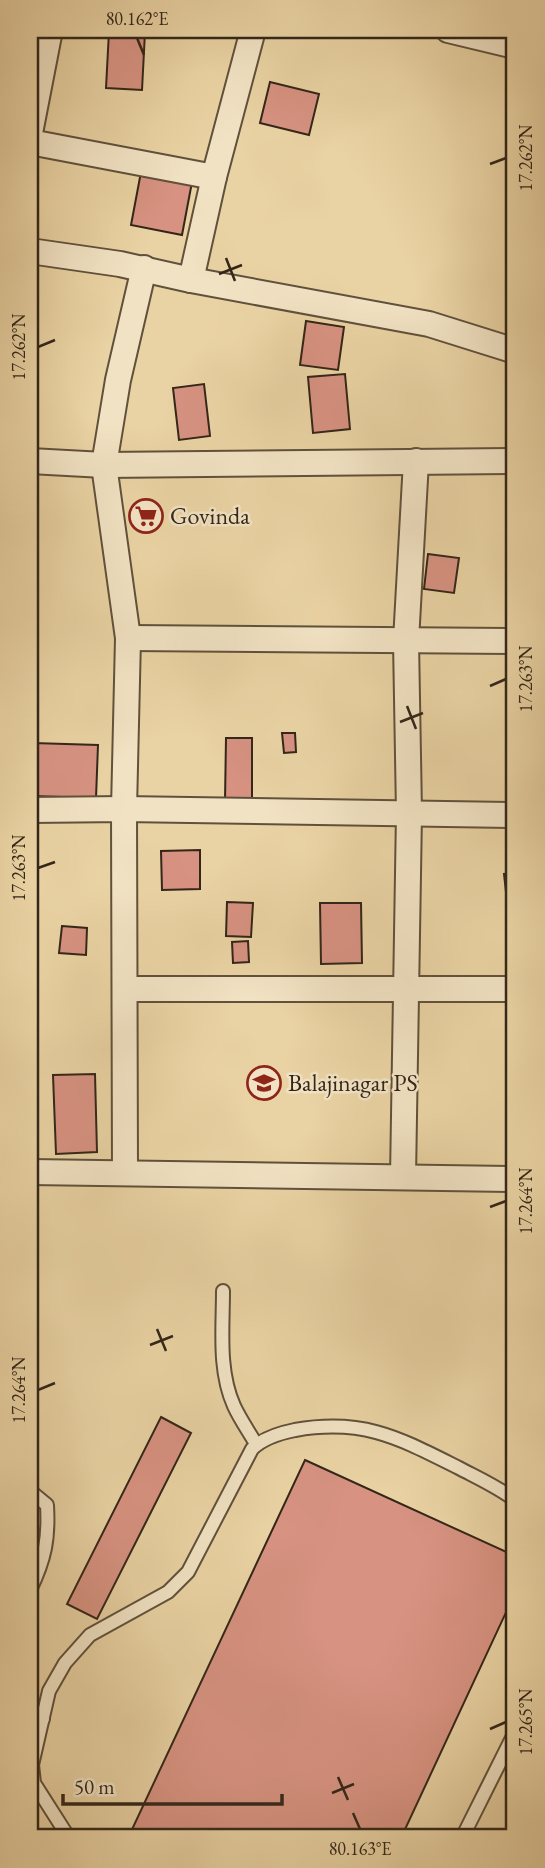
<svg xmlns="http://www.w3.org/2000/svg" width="545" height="1868" font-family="'EB Garamond',serif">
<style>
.building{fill:#d79281;stroke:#332619;stroke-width:2}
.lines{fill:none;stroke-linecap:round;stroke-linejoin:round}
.service-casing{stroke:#60513c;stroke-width:16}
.minor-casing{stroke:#60513c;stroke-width:28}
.service{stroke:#f1e2c3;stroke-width:12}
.minor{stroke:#f1e2c3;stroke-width:24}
.ticks{fill:none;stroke:#332619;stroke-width:2.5}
.labels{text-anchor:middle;stroke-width:5;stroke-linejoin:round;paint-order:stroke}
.poi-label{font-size:24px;fill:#332619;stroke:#f1e2c3;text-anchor:start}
.neatline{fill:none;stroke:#332619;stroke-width:2.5}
.ticks-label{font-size:18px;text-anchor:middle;fill:#332619}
</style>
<rect width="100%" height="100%" fill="#e9d2a3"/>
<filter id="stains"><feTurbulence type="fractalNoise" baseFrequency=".00286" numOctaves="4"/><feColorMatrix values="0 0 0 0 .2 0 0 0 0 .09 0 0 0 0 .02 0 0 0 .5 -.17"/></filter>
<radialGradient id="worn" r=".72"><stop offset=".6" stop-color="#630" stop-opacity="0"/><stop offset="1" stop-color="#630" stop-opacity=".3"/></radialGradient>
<g class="building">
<polygon points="109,31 145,32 142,90 106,88"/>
<polygon points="270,82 319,94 309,135 260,123"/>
<polygon points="141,172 192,182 182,235 131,225"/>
<polygon points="306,321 344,327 338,370 300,365"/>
<polygon points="345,374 350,429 313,433 308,377"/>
<polygon points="204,384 210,436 179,440 173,388"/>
<polygon points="428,554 459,558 454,593 424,589"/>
<polygon points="282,733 295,733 296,752 284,753"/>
<polygon points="226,738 252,738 252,801 225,801"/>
<polygon points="33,743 98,745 96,798 31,796"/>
<polygon points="200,850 200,889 162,890 161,851"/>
<polygon points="515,873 515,901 507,901 504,874"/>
<polygon points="227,902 253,903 251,937 226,936"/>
<polygon points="320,903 361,903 362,963 321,964"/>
<polygon points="62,926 87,928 86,955 59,953"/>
<polygon points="248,941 249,962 233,963 232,942"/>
<polygon points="95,1074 97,1152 56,1154 53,1075"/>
<polygon points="161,1417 191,1433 97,1619 67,1604"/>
<polygon points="305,1460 515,1556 515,1593 401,1838 128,1838"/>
</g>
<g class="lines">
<g class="service-casing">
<g id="service">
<path d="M 223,1291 C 223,1329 218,1370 234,1406 C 240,1419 249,1432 256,1444"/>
<path d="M 30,1491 L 47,1505 C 49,1539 45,1559 30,1590"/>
<polyline points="30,1713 43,1719"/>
<path d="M 69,1838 L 34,1783 L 32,1765 L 49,1691 L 65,1663 L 90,1635 L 168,1592 L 188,1572 L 252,1449 C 263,1438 280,1433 295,1430 C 364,1418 399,1438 459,1468 C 478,1478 498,1487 515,1500"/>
<polyline points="462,1838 515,1732"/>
</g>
</g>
<g class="minor-casing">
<g id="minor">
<polyline points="448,30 515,46"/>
<polyline points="30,133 50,30"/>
<polyline points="30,142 214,177"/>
<polyline points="30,251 120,264 191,280 429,324 515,351"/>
<polyline points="191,280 214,177 253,30"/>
<polyline points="30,461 104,465 515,461"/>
<polyline points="128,638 515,641"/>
<polyline points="30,810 124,809 515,815"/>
<polyline points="126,989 515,989"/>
<polyline points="30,1172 515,1179"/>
<polyline points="125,1172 124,809 128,638 104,465 118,380 144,268"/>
<polyline points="403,1177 409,813 406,641 416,461"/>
</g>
</g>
<use href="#service" class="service"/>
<use href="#minor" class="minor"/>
</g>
<path class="ticks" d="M 137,38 L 144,55M 490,164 L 506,158M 226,258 L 235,281M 219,274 L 242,265M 38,347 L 55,340M 490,686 L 506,679M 407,706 L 416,729M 400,722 L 423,713M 38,868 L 55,862M 490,1207 L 506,1201M 157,1329 L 166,1351M 150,1345 L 173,1336M 38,1390 L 55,1383M 490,1729 L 506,1722M 338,1777 L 348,1800M 332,1793 L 354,1784M 353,1813 L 360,1829"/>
<defs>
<g id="supermarket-ring" transform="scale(1.75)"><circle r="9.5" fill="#f1e2c3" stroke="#8f2418" stroke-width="1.5"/><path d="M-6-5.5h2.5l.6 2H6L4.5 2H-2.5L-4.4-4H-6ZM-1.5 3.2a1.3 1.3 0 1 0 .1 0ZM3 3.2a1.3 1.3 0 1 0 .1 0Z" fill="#8f2418"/></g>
<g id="school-ring" transform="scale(1.75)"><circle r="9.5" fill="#f1e2c3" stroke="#8f2418" stroke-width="1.5"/><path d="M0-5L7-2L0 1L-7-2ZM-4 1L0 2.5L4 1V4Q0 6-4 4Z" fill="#8f2418"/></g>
</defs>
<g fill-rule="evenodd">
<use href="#supermarket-ring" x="146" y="516"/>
<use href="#school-ring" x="264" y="1083"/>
</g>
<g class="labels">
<g class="poi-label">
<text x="170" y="524">Govinda</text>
<text x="288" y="1091">Balajinagar PS</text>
</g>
</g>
<rect width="545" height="1868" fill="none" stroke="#e9d2a3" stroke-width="77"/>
<path d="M63 1794v10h219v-10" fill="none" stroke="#332619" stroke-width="3.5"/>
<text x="74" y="1794" font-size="21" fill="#332619" stroke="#f1e2c3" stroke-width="5" paint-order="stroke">50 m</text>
<rect x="38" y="38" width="468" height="1791" class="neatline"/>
<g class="ticks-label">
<text x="137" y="25">80.162°E</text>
<text transform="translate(526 158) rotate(-90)" y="6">17.262°N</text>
<text transform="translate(19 347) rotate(-90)" y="6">17.262°N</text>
<text transform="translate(526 679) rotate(-90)" y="6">17.263°N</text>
<text transform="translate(19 868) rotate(-90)" y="6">17.263°N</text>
<text transform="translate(526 1201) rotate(-90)" y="6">17.264°N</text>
<text transform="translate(19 1390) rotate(-90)" y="6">17.264°N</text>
<text transform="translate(526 1722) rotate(-90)" y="6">17.265°N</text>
<text x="360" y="1855">80.163°E</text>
</g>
<rect width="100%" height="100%" filter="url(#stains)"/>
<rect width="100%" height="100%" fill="url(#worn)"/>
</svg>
